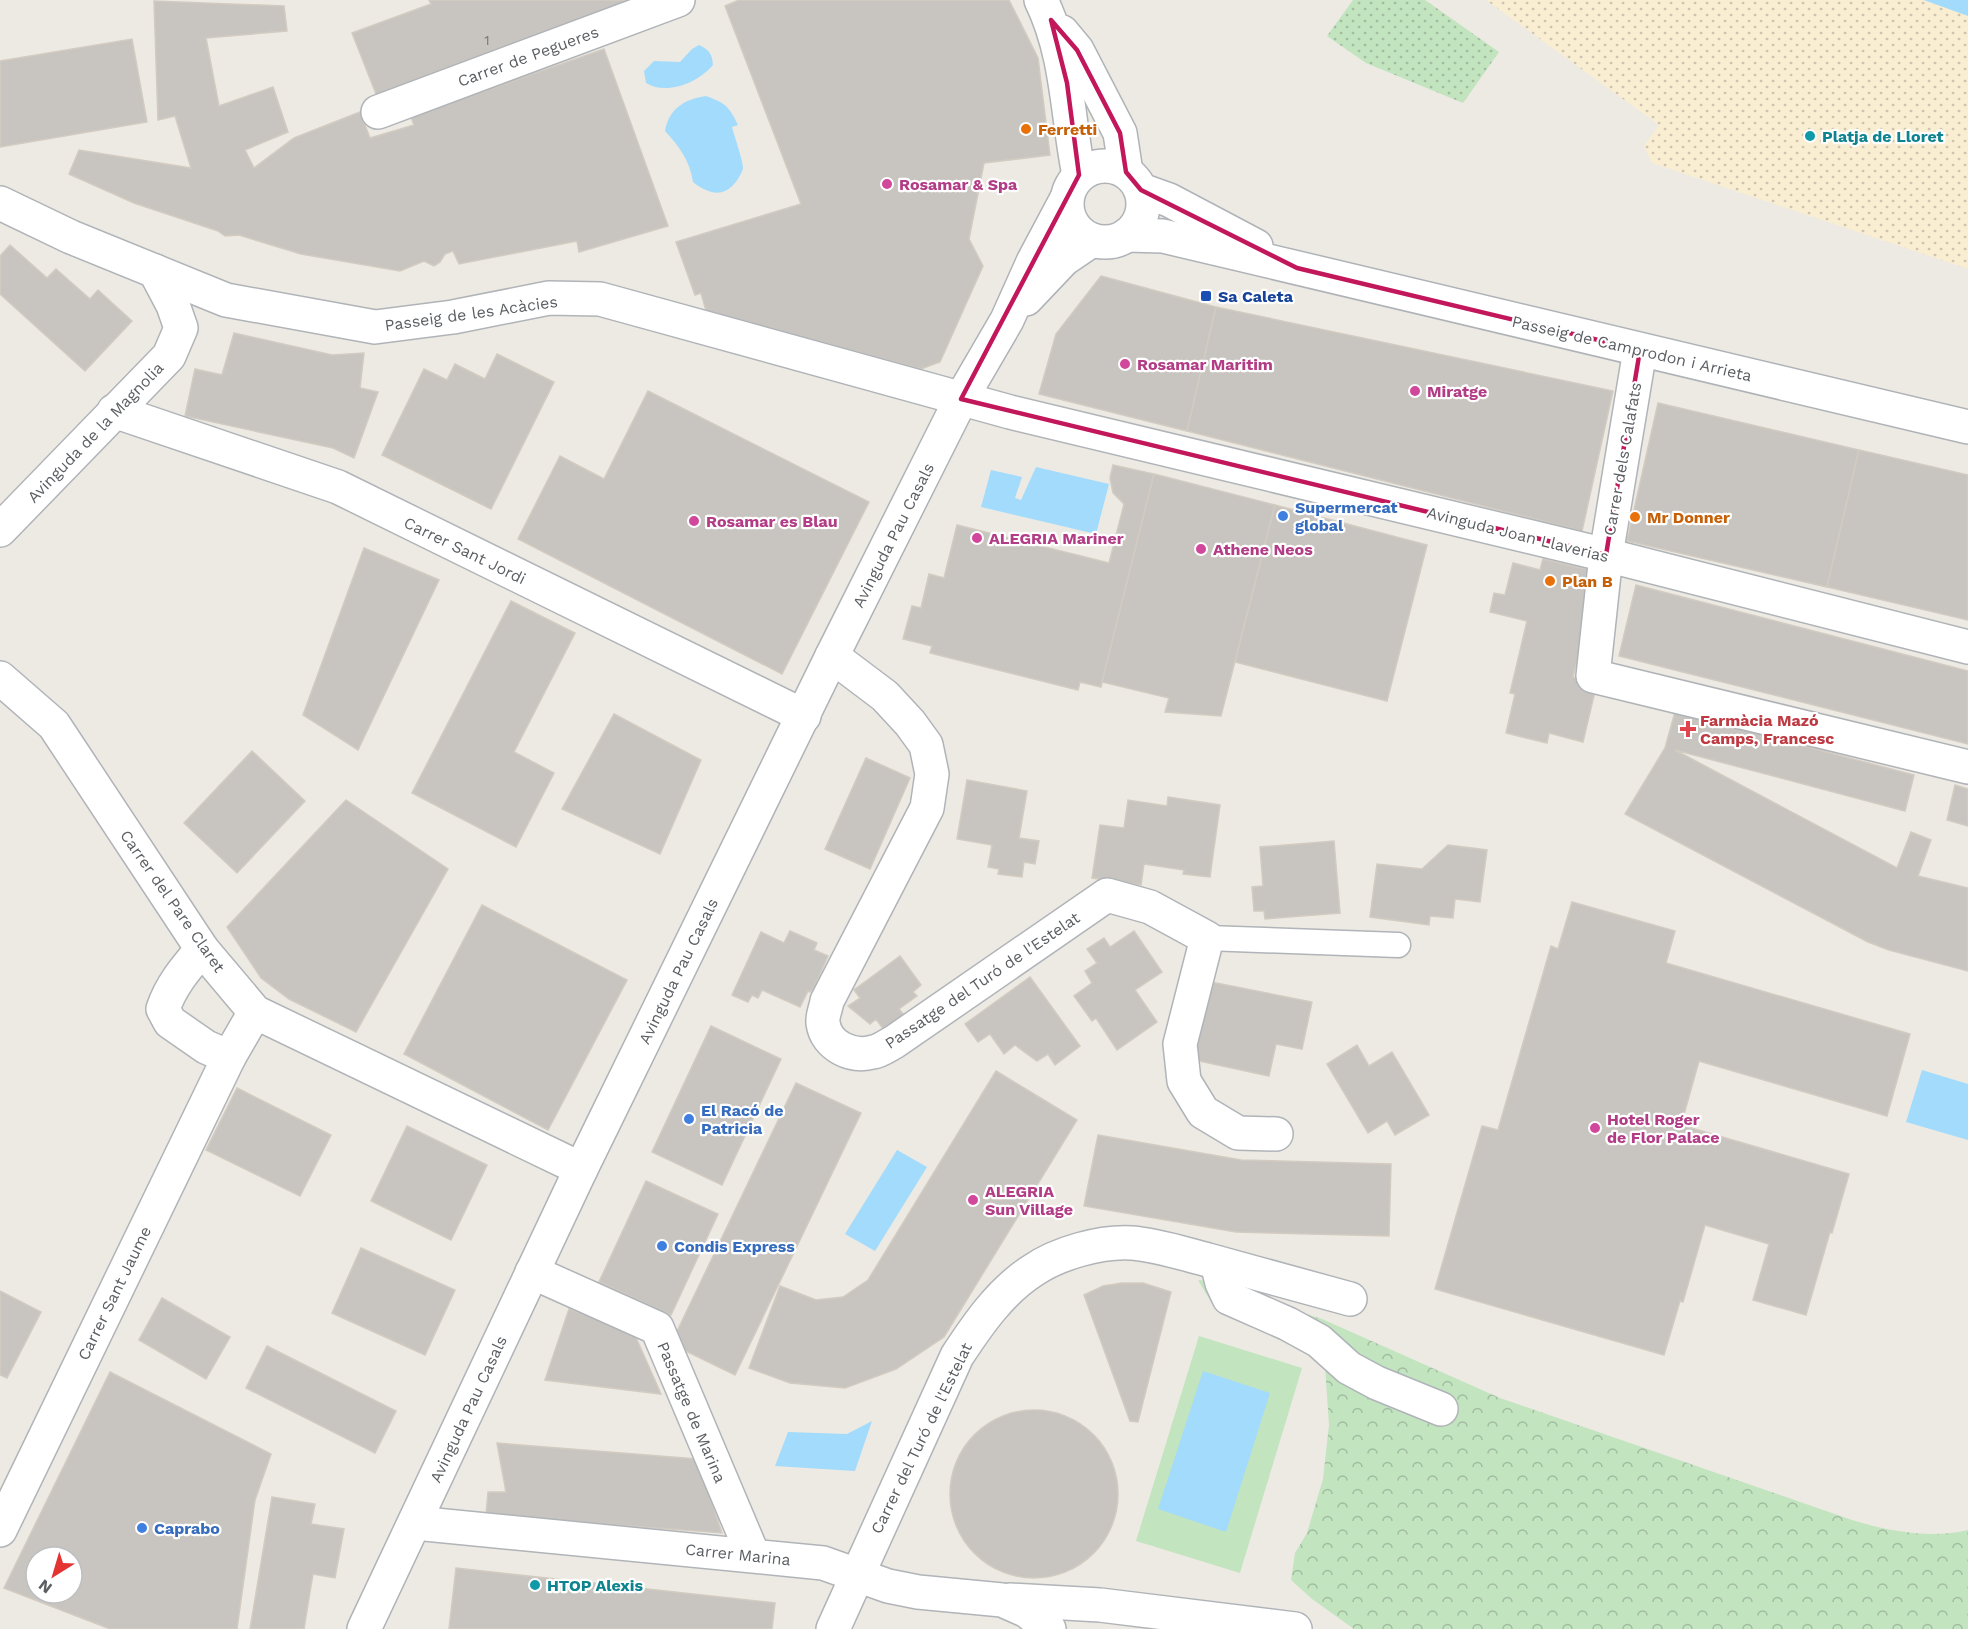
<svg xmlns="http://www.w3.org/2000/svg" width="1968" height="1629" font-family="'Work Sans',sans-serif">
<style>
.green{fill:url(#green-dots)}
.forest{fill:url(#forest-crowns)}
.sand{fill:url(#sand-dots)}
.pitch{fill:#c2e4bf}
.water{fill:#a3dbfc}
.building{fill:#c8c5c0;stroke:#d2cbc1;stroke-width:1.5;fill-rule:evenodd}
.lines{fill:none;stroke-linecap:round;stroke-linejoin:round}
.lane-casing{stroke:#b0b4b8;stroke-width:27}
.street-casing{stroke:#b0b4b8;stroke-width:36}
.secondary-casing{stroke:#afb3b8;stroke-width:36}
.lane{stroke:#fff;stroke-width:24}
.street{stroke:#fff;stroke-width:33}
.secondary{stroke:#fff;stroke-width:33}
.marked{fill:none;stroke:#c2185b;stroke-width:4.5;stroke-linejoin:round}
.food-dot{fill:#e8710a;stroke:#fff;stroke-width:2}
.culture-dot{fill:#0f9aa8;stroke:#fff;stroke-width:2}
.hotel-dot{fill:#d1479c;stroke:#fff;stroke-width:2}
.transit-dot{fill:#1a4fb4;stroke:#fff;stroke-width:2}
.shop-dot{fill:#3f7fe0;stroke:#fff;stroke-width:2}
.health-dot{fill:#e0444e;stroke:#fff;stroke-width:2}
.labels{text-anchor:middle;stroke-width:4.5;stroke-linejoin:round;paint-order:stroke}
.number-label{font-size:14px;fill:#76787a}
.street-label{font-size:16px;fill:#5b5f63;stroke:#fff}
.food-label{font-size:16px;font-weight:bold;fill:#c56008;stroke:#fff;text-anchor:start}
.culture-label{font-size:16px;font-weight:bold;fill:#0d838f;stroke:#fff;text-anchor:start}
.hotel-label{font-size:16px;font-weight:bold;fill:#b23c85;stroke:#fff;text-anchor:start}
.transit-label{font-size:16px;font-weight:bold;fill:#164399;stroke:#fff;text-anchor:start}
.shop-label{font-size:16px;font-weight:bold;fill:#366cbe;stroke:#fff;text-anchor:start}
.health-label{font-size:16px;font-weight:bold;fill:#be3a42;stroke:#fff;text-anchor:start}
</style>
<defs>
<pattern id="green-dots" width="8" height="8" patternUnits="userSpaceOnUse" patternTransform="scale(1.5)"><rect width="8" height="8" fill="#c2e4bf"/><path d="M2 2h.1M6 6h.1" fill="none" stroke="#a1bc9f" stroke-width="1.8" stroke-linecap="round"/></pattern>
<pattern id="forest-crowns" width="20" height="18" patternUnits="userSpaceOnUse" patternTransform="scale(1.5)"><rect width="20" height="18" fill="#c2e4bf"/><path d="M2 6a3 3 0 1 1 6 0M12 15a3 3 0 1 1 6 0" fill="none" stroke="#a1bc9f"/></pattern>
<pattern id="sand-dots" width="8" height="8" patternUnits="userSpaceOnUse" patternTransform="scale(1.5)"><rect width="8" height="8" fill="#f9edd2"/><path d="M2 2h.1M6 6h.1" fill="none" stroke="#cdc3ae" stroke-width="1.8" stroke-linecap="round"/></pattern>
</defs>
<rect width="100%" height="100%" fill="#edeae3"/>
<polygon class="green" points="1353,0 1425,0 1499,52 1463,103 1366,63 1327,36"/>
<path class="forest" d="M 1198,1280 L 1227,1283 L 1296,1311 L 1322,1319 L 1500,1398 L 1852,1520 C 1887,1531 1931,1539 1968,1530 L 1968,1629 L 1354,1629 L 1312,1599 L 1291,1580 L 1295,1553 L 1307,1533 L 1323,1479 L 1329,1425 L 1325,1366 L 1304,1350 L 1211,1302 Z"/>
<polygon class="sand" points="1486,0 1924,0 1968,16 1968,269 1652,163 1644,146 1659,125"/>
<polygon class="pitch" points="1199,1336 1302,1368 1240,1573 1136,1541"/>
<g class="water">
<polygon points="1924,0 1968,0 1968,16"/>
<path d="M 699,45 C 709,50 712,53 713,65 C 699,82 667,96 646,83 L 644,71 L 654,61 L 680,62 L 692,49 Z"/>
<path d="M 706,96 C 725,103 729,106 738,125 L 732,127 C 734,135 743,161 743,168 C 742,173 737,181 734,184 C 721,199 706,192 693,182 C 690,161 679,146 665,131 C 669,109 684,99 706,96 Z"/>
<polygon points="1036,467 1109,484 1096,534 981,507 991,470 1022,477 1015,498 1021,500"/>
<polygon points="1922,1070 1968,1084 1968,1140 1906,1122"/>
<polygon points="897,1150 927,1167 875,1251 845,1234"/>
<polygon points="1203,1371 1270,1393 1226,1532 1158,1509"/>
<polygon points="872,1421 855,1471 775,1466 788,1432 847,1434"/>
</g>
<g class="building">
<polygon points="429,0 632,0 380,104 352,33 431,4"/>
<polygon points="739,0 1009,0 1038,58 1050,155 984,163 969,239 983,266 940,362 921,369 706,311 701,293 695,295 676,242 801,204 725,6"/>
<polygon points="154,1 284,6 287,31 206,38 219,106 273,87 288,132 245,150 254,168 294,138 360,112 370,138 414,125 411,117 604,49 668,226 579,252 577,241 459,264 453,251 445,254 440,262 434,266 424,261 400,271 301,254 239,235 225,236 218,231 134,203 69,174 79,150 191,168 175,116 158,120"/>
<polygon points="132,39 147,122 0,147 0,61"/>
<polygon points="10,245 47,278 56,269 90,299 98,290 132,321 85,371 0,294 0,256"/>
<polygon points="1101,276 1216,307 1187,431 1039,394 1056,334"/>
<polygon points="1216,307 1613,391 1582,531 1187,431"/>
<polygon points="234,333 332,355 364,353 360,388 378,392 354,458 333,448 185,416 195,369 222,375"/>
<polygon points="497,354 554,382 491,509 382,455 424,369 447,380 455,364 485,379"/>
<polygon points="648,391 869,502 782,674 518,539 560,456 604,479"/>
<polygon points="1658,403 1859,450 1827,587 1627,541"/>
<polygon points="1859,450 1968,475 1968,620 1827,587"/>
<polygon points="1113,465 1154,474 1101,687 1080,682 1078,690 930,653 932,646 903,639 912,606 921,608 929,574 944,578 957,525 1109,563 1124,504 1113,493 1110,478"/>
<polygon points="1154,474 1275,505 1221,716 1165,712 1169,698 1102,682"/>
<polygon points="1275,505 1427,545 1387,701 1235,662"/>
<polygon points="364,548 439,580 358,750 303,715"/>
<polygon points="1543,559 1598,572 1573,677 1597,683 1583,742 1549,733 1547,743 1506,733 1515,694 1510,693 1527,621 1490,612 1494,593 1505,595 1513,563 1540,570"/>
<polygon points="1636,585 1968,671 1968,744 1619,656"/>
<polygon points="511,601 575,633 514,752 554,773 516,847 412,793"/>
<polygon points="1675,712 1914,775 1905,811 1675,750 1897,868 1911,832 1931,840 1918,876 1968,888 1968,971 1889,950 1868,942 1625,814 1665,748"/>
<polygon points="614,714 701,760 660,854 562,809"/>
<polygon points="252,751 305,801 237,873 184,823"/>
<polygon points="866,758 910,778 870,869 825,849"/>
<polygon points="967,780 1027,791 1019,838 1039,841 1035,864 1024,862 1022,877 998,874 999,869 988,867 992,845 957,839"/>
<polygon points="1955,785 1968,789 1968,826 1947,820"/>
<polygon points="1168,797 1220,805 1210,877 1183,874 1184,870 1144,864 1141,885 1092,878 1100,825 1124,828 1128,800 1167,806"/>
<polygon points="346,800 448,869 356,1032 289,999 261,978 227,927"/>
<polygon points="1334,841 1340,913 1265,919 1264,911 1254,911 1252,887 1263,886 1260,847"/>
<polygon points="1448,845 1487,850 1480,902 1455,899 1453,918 1430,916 1429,925 1370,917 1377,864 1422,869"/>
<polygon points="1572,902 1675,931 1666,963 1910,1034 1887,1116 1699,1061 1681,1125 1849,1174 1832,1233 1830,1232 1806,1315 1753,1300 1769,1244 1705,1225 1683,1302 1680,1301 1664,1355 1435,1289 1482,1126 1498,1130 1551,946 1558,949"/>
<polygon points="482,905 627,980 548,1130 404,1054"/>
<polygon points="790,931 817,943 814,950 828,956 814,987 810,992 808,991 800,1007 762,990 758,998 752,995 748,1002 732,995 761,932 784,943"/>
<polygon points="1134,931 1162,972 1135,990 1157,1022 1117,1050 1096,1018 1092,1021 1074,996 1092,983 1085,971 1097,963 1087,949 1104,938 1110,947"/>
<polygon points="900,956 921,985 913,992 917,996 899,1009 904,1015 884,1030 876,1019 870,1024 848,1006 860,998 854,990"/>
<polygon points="1030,977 1080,1046 1055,1065 1048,1054 1037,1061 1015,1045 1004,1054 990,1034 978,1042 965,1024"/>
<polygon points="1206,981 1312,1002 1302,1049 1276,1044 1269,1076 1190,1059"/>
<polygon points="711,1026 781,1059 722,1185 652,1152"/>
<polygon points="1357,1045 1369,1066 1392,1052 1429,1115 1395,1135 1387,1121 1368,1133 1327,1064"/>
<polygon points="996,1071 1077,1120 944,1337 896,1369 845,1388 790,1383 749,1368 780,1286 816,1300 843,1297 868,1280"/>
<polygon points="796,1083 861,1113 735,1375 671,1344"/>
<polygon points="237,1088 331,1135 300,1196 206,1150"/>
<polygon points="407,1126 487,1165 451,1240 371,1201"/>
<polygon points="1098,1135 1241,1160 1391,1164 1389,1236 1236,1232 1084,1206"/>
<polygon points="646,1181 718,1214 671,1315 599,1282"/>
<polygon points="361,1248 455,1290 425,1355 332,1313"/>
<polygon points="1122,1283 1143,1283 1171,1292 1138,1422 1130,1421 1084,1295 1103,1286"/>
<polygon points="0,1291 41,1312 7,1378 0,1375"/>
<polygon points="162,1298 230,1337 206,1379 139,1340"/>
<polygon points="569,1309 634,1333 661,1394 545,1380"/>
<polygon points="267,1346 396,1411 375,1453 246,1388"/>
<path d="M 110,1372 L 271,1454 L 255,1500 L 237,1629 L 110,1629 L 4,1588 ZM 36,1557 L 72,1557 L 72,1593 L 36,1593 Z"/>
<circle cx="1034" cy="1494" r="84"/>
<polygon points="497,1443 697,1459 722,1533 486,1515 488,1492 506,1492"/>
<polygon points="272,1497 315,1504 311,1524 344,1529 335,1578 313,1574 304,1629 250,1629"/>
<polygon points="456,1568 775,1603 772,1629 449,1629"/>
</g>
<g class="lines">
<g class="lane-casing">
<polyline id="lane" points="1207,938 1398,945"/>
</g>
<g class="street-casing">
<g id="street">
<path d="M 1041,0 C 1068,55 1067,116 1079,175"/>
<polyline points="1062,32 1077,50 1120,133 1126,172"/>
<polyline points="378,112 678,0"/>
<polyline points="0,203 71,237 226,300 375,327 453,317 549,298 600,299 1010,412 1606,555 1968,647"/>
<polyline points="1640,350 1606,555 1593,676 1968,767"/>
<polyline points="114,411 338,487 804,716"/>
<polyline points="0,530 169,356 181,328 173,305 155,271"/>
<path d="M 832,656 L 885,696 L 910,723 L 926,745 L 932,774 L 927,808 L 827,1001 C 826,1008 822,1016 823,1023 C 826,1046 852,1058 873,1052 C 880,1051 888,1045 894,1042 L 1107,895 L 1150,907 L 1207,938 L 1180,1044 L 1184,1081 L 1203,1112 L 1238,1133 L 1276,1134"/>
<polyline points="0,678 54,725 202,949 255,1012 581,1169"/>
<path d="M 202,949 C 186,968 171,985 163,1009 L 170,1022 L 206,1047 L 229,1057 L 255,1012"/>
<polyline points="1217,1263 1222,1283 1229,1298 1288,1324 1319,1341 1349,1368 1377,1383 1441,1409"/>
<polyline points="532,1272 657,1328 753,1555"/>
<polyline points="415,1523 823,1563 888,1586 918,1592 1002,1600 1027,1611 1049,1629"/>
<polyline points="0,1530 229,1057"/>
<polyline points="1010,1600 1100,1605 1295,1629"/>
<path d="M 833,1629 L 957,1356 C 978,1324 1000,1292 1032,1271 C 1058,1253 1101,1241 1132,1243 C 1158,1245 1184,1254 1208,1260 C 1256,1273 1303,1286 1350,1299"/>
</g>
</g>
<g class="secondary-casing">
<g id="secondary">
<circle cx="1105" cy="204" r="38"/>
<polyline points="1141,190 1169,200 1256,246"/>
<polyline points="1127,235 1163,236 1968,427"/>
<polyline points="1026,299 1064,259 1092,240"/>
<polyline points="364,1629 581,1169 832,656 961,399 1007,320 1033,262 1066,200"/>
</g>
</g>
<use href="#lane" class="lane"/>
<use href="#street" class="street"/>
<use href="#secondary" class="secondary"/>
</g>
<path class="marked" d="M 1051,20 L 1077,50 L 1120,133 L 1126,172 L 1141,190 L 1297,268 L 1640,350 L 1606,555 L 961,399 L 1079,175 L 1067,83 Z"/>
<g class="food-dot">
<circle cx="1026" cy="129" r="6"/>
<circle cx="1635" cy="517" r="6"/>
<circle cx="1550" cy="581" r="6"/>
</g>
<g class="culture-dot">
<circle cx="1810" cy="136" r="6"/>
<circle cx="535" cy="1585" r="6"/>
</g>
<g class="hotel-dot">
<circle cx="887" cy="184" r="6"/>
<circle cx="1125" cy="364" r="6"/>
<circle cx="1415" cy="391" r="6"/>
<circle cx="694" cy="521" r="6"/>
<circle cx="977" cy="538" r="6"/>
<circle cx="1201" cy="549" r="6"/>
<circle cx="1595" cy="1128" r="6"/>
<circle cx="973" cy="1200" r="6"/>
</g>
<rect class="transit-dot" x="1200" y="290" width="12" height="12" rx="3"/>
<g class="shop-dot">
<circle cx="1283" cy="516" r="6"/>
<circle cx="689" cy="1119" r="6"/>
<circle cx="662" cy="1246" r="6"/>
<circle cx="142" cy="1528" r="6"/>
</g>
<path class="health-dot" d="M1685 720h6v6h6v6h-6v6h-6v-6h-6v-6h6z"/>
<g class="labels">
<g class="number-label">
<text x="487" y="45">1</text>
</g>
<g class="street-label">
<text transform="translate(528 56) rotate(-20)" y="6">Carrer de Pegueres</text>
<text transform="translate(471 313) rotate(-8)" y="6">Passeig de les Acàcies</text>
<text transform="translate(1632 348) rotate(13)" y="6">Passeig de Camprodon i Arrieta</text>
<text transform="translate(95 432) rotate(-46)" y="6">Avinguda de la Magnolia</text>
<text transform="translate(1622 459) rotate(-80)" y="6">Carrer dels Calafats</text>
<text transform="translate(1518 534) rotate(14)" y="6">Avinguda Joan Llaverias</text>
<text transform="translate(893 535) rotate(-63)" y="6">Avinguda Pau Casals</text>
<text transform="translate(465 550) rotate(26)" y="6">Carrer Sant Jordi</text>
<text transform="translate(173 901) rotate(55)" y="6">Carrer del Pare Claret</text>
<text transform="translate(678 971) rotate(-64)" y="6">Avinguda Pau Casals</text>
<text transform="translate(982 980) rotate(-34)" y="6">Passatge del Turó de l'Estelat</text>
<text transform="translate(114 1293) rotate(-64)" y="6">Carrer Sant Jaume</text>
<text transform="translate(468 1409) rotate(-65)" y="6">Avinguda Pau Casals</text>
<text transform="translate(692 1412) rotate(67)" y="6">Passatge de Marina</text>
<text transform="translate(921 1438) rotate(-64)" y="6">Carrer del Turó de l'Estelat</text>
<text transform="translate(738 1554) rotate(6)" y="6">Carrer Marina</text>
</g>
<g class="food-label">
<text x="1038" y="135">Ferretti</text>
<text x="1647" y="523">Mr Donner</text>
<text x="1562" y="587">Plan B</text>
</g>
<g class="culture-label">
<text x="1822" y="142">Platja de Lloret</text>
<text x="547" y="1591">HTOP Alexis</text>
</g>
<g class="hotel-label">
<text x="899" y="190">Rosamar &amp; Spa</text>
<text x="1137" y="370">Rosamar Maritim</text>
<text x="1427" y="397">Miratge</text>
<text x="706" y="527">Rosamar es Blau</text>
<text x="989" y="544">ALEGRIA Mariner</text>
<text x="1213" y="555">Athene Neos</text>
<text x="1607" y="1125">Hotel Roger<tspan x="1607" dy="18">de Flor Palace</tspan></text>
<text x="985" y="1197">ALEGRIA<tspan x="985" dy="18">Sun Village</tspan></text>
</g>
<g class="transit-label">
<text x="1218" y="302">Sa Caleta</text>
</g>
<g class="shop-label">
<text x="1295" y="513">Supermercat<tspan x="1295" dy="18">global</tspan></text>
<text x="701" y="1116">El Racó de<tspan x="701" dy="18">Patricia</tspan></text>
<text x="674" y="1252">Condis Express</text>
<text x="154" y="1534">Caprabo</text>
</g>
<g class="health-label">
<text x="1700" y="726">Farmàcia Mazó<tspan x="1700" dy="18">Camps, Francesc</tspan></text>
</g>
</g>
<g transform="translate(54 1575) rotate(217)"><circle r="28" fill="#ffffff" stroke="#bdbfc1" stroke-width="1.5"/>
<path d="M0-4.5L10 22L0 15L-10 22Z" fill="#e43432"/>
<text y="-9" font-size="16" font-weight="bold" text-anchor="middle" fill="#5b5f63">N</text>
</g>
</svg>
